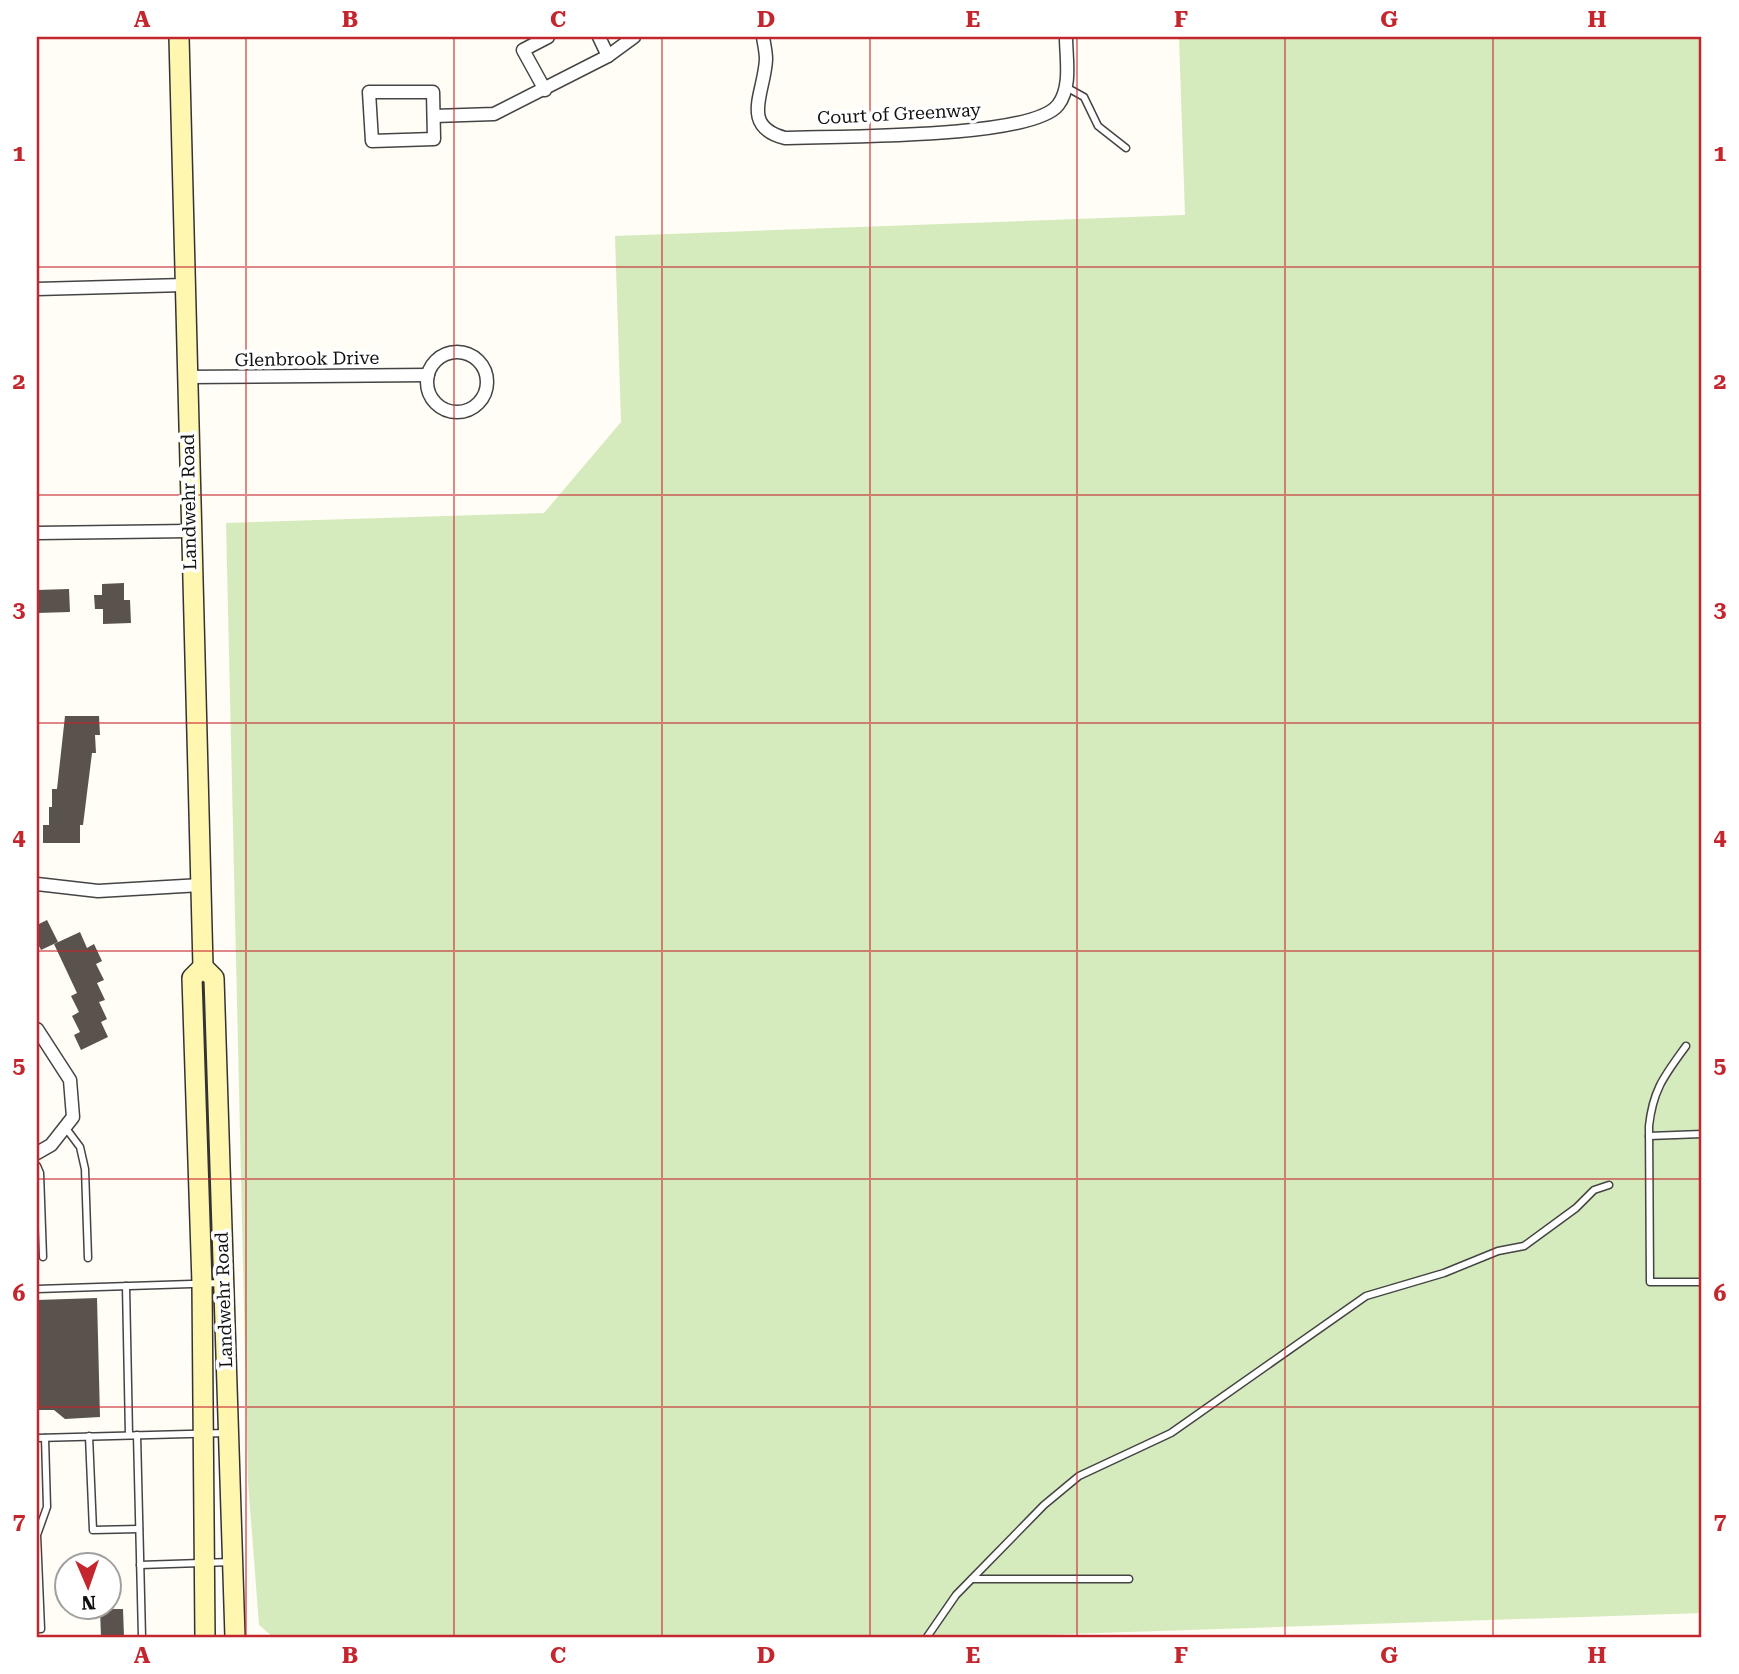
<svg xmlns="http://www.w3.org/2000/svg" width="1739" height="1674" font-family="'Roboto Serif',serif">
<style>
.green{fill:#d5ebbd}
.building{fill:#5a524d}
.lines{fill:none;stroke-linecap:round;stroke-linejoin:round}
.lane-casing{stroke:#444;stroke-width:9}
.street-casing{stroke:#444;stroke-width:15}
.secondary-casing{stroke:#333;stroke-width:22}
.lane{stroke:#fff;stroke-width:6}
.street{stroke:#fff;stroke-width:12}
.secondary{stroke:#fff6b0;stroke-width:19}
.grid{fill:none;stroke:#c4262e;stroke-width:2;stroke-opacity:0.55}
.labels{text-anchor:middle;stroke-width:7;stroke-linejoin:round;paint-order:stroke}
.street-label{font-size:18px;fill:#111;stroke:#fff}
.neatline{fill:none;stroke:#c4262e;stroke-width:2.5}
.grid-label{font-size:23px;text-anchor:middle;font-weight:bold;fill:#c4262e}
</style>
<rect width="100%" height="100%" fill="#fffdf5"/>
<polygon class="green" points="1179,37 1702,37 1702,1613 975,1637 273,1637 259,1625 248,1482 226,523 544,513 621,422 615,236 1185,215"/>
<g class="building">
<polygon points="124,583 124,600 130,600 131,623 103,624 103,609 95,609 94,595 102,595 102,584"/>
<polygon points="69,589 70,612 37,613 37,590"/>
<polygon points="65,716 99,716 100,735 95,735 96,753 92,753 83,825 80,825 80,843 43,843 43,825 49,825 49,807 52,807 52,789 57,789"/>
<polygon points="47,920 58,942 41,950 37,942 37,925"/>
<polygon points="80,932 87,948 94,944 102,961 96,964 104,980 97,983 105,1000 99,1002 107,1019 101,1022 108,1037 81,1050 74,1035 80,1032 72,1016 79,1012 71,996 77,993 54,944"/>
<polygon points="97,1298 100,1417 65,1419 54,1410 37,1410 37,1300"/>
<polygon points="100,1609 123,1609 124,1637 101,1637"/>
</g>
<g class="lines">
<g class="lane-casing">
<g id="lane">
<polyline points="1066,87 1084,97 1098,126 1126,148"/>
<path d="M 1686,1046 C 1665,1075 1653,1089 1649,1126 L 1650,1282 L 1702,1282"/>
<polyline points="65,1127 80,1147 85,1169 88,1258"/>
<polyline points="1649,1136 1702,1134"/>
<polyline points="37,1166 40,1173 43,1257"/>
<polyline points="126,1286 129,1435"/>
<polyline points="37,1289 222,1283"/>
<polyline points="137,1435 142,1637"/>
<polyline points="89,1436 93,1530 139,1529"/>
<polyline points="37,1438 226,1433"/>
<polyline points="140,1565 231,1562"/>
<polyline points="972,1579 1129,1579"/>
<polyline points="37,1629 41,1629 37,1535 47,1507 45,1438"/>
<polyline points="927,1637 956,1595 1044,1505 1079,1476 1171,1433 1366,1296 1444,1273 1498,1251 1524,1246 1576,1208 1594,1190 1609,1185"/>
</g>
</g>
<g class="street-casing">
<g id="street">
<path d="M 763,37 C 764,44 766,52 766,59 C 765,92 739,126 785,138 C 833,136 1032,139 1058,105 C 1072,87 1066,58 1066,37"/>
<polyline points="608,56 634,37"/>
<polyline points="545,90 523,50 548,37"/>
<polygon points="369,92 433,92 434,139 372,141"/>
<polyline points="434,116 494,114 608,56 599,37"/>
<polyline points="37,289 184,285"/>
<circle cx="457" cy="382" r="30"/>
<polyline points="186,377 428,375"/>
<polyline points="37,533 190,531"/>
<polyline points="37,884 98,891 201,885"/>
<polyline points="37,1029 70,1080 73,1117 51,1145 37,1153"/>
</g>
</g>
<g class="secondary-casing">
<g id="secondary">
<polyline points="179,37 203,967"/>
<polyline points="205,1637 202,1284 192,978 203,967 214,978 235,1637"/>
</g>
</g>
<use href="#lane" class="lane"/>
<use href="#street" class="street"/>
<use href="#secondary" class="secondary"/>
</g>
<path class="grid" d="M 246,37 L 246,1637M 454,37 L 454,1637M 662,37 L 662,1637M 870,37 L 870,1637M 1077,37 L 1077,1637M 1285,37 L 1285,1637M 1493,37 L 1493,1637M 37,267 L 1702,267M 37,495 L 1702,495M 37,723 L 1702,723M 37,951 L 1702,951M 37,1179 L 1702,1179M 37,1407 L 1702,1407"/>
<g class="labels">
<g class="street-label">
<text transform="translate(899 114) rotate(-3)" y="6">Court of Greenway</text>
<text transform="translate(307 359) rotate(-1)" y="6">Glenbrook Drive</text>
<text transform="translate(189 502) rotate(-91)" y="6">Landwehr Road</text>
<text transform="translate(224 1300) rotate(-92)" y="6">Landwehr Road</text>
</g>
</g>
<rect width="1739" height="1674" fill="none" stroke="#ffffff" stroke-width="77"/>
<g transform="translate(88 1586) rotate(178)"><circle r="33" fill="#ffffff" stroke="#a0a0a0" stroke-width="2"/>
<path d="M0-5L12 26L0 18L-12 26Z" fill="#c4262e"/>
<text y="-10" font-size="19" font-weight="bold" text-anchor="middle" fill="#111111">N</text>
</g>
<rect x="38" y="38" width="1662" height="1598" class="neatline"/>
<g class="grid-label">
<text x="142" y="27">A</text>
<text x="350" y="27">B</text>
<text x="558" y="27">C</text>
<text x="766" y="27">D</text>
<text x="973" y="27">E</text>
<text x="1181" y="27">F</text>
<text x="1389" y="27">G</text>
<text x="1597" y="27">H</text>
<text x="19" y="161">1</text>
<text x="1720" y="161">1</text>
<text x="19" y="389">2</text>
<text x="1720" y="389">2</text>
<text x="19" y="617">3</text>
<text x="1720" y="617">3</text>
<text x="19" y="845">4</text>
<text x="1720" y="845">4</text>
<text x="19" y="1073">5</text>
<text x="1720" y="1073">5</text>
<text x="19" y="1301">6</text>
<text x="1720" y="1301">6</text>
<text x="19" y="1529">7</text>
<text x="1720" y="1529">7</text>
<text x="142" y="1663">A</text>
<text x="350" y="1663">B</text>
<text x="558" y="1663">C</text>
<text x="766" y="1663">D</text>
<text x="973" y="1663">E</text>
<text x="1181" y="1663">F</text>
<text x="1389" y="1663">G</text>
<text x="1597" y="1663">H</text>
</g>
</svg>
